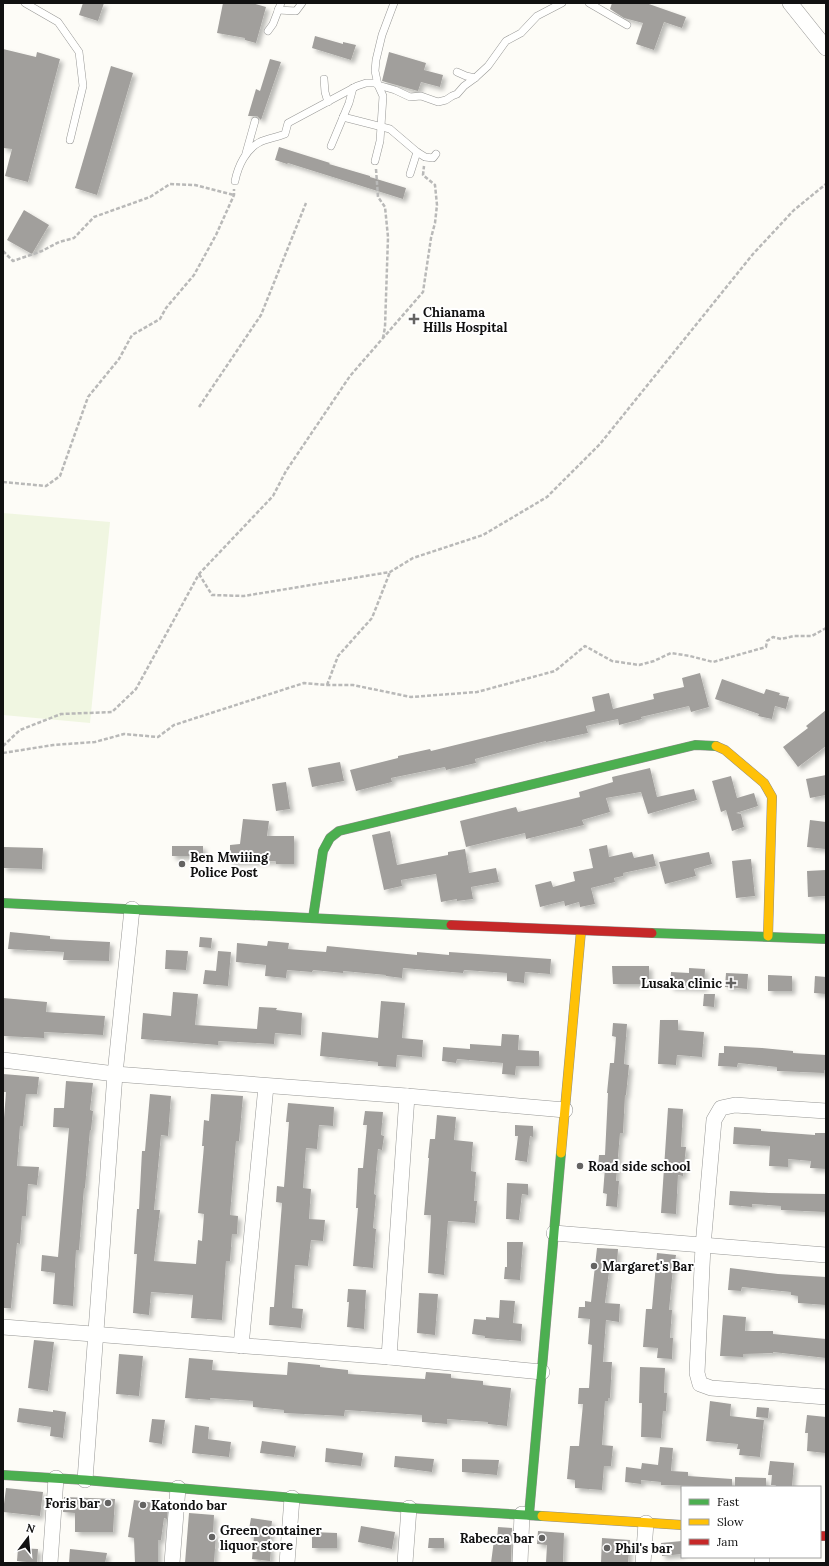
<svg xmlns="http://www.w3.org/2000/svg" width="829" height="1566" font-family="Lora,serif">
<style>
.pitch{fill:#f0f6e1}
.building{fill:#a19f9c;filter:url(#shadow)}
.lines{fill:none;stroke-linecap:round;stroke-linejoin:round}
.lane-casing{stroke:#979795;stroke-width:8}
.street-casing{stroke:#979795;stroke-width:16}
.fast-casing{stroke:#8e8d8b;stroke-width:10}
.slow-casing{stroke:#8e8d8b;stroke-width:10}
.jam-casing{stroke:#8e8d8b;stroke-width:10}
.path{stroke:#b9b9b8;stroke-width:2.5;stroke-dasharray:4 2;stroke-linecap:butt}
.lane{stroke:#fffffe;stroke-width:7}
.street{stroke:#fffffe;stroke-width:15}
.fast{stroke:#4caf50;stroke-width:9}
.slow{stroke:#ffc107;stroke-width:9}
.jam{stroke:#c62828;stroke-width:9}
.poi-dot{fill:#646362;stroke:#fff;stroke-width:1.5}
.labels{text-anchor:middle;stroke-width:4;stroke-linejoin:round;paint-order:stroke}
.poi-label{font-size:13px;font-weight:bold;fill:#111;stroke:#fff;text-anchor:start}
</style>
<defs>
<filter id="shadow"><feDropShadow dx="3.5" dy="3.5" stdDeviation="2" flood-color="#0004"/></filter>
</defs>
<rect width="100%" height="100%" fill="#fdfcf7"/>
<polygon class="pitch" points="3,513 110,522 90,723 3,715"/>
<g class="building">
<polygon points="83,3 104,3 98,21 79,15"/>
<polygon points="223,3 252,3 266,7 256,43 245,40 245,38 217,33"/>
<polygon points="612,3 646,3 686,17 682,28 664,22 654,50 636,44 643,23 624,18 610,9"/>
<polygon points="315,36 343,44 343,42 356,45 351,60 312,48"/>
<polygon points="3,49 36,57 37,52 60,59 28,182 5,176 12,149 3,148"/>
<polygon points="389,52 426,63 424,70 443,75 440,87 421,82 418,91 382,81"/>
<polygon points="270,59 281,62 261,120 257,116 248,116 256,89 260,91"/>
<polygon points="111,66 133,73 97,195 75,188"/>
<polygon points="279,147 330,163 329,164 370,176 370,177 406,188 403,199 288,163 287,164 275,160"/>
<polygon points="24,210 49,225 32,254 7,240"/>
<polygon points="700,673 709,707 691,712 689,706 641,717 642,719 619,725 618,719 586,726 588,733 546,742 546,741 475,759 476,763 446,770 445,767 391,778 392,782 356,791 350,770 398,758 398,756 430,749 431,751 595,711 592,697 609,693 613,709 654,699 653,694 684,687 682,678"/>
<polygon points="722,679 764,694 766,689 780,693 779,695 789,697 786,709 775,706 772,719 758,716 759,714 715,699"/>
<polygon points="826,710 826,746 798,767 783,747 808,728 806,726"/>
<polygon points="340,762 344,781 312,787 308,768"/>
<polygon points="650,768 657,797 694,789 697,800 648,814 641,792 606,798 610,812 582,820 584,825 526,839 525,833 466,847 460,821 516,807 518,812 580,797 579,792 613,782 612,777"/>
<polygon points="826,775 826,795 810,798 806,779"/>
<polygon points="731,776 737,798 754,793 758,806 736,813 741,814 744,827 732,831 726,810 721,812 712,781"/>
<polygon points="286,782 290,809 276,811 272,784"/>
<polygon points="243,819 269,821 267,836 294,836 294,864 276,864 276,861 230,862 230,845 240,844"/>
<polygon points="810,820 826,822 825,849 807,847"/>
<polygon points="390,831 397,865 448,855 448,852 465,849 469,873 496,868 499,882 471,887 473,899 457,901 457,899 441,902 436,874 401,880 402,886 384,890 372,835"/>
<polygon points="607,845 609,857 632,852 634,858 653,854 656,866 623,873 623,876 614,878 615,882 591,888 595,904 580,907 579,902 565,906 564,901 540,907 535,885 551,881 553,887 575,881 573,872 593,868 589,849"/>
<rect x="172" y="846" width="31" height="10"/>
<polygon points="3,847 43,848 42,869 3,868"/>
<polygon points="709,852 712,864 694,869 696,876 665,884 659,862"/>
<polygon points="751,859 755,896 736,898 732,861"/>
<polygon points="826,870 826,896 808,897 807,871"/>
<polygon points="10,932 50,936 50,939 110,942 109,961 63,960 64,952 8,949"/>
<polygon points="200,937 212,938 211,948 199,947"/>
<polygon points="268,941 289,943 288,949 326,952 327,946 417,955 417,952 449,955 449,952 551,959 550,974 525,972 524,983 507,981 507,973 464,970 463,973 403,968 402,978 386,976 386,975 343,971 343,973 313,970 312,972 287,970 286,978 265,976 266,965 236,962 237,943 267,946"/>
<polygon points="166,950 188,951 186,970 165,969"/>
<polygon points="218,951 231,952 228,986 203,984 205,970 216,971"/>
<polygon points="612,966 649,966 649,984 613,984"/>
<polygon points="689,968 705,969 704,988 670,987 671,972 689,973"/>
<polygon points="726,973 748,974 747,989 725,987"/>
<polygon points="768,975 792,976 792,991 768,991"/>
<polygon points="815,976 826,977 826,994 814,993"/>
<polygon points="173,992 198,994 195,1025 257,1029 259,1007 277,1008 276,1010 302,1013 301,1035 275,1033 274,1044 218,1041 218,1045 141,1039 143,1013 171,1016"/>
<polygon points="704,994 715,994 714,1007 703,1006"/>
<polygon points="3,998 47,1002 46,1012 105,1016 103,1035 44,1032 44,1038 3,1036"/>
<polygon points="381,1001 405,1003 402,1038 423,1040 422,1057 397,1055 396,1067 378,1066 378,1062 320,1056 322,1032 378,1038"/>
<polygon points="660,1020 678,1020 678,1030 704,1032 702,1057 677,1055 676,1065 658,1064"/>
<polygon points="613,1023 627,1024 624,1064 629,1065 626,1095 625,1095 623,1133 620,1133 616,1181 619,1181 617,1207 606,1206 607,1194 603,1193 605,1168 598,1168 599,1155 605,1155 608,1093 607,1093 610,1063 614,1063 616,1037 612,1036"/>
<polygon points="502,1034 519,1035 518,1050 539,1051 539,1066 516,1066 515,1075 502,1074 503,1063 457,1059 456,1063 442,1061 443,1047 470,1049 470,1044 501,1046"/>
<polygon points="724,1046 762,1048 793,1051 793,1053 826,1055 826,1070 824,1070 824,1073 777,1071 777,1067 738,1063 737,1067 718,1066 719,1053 724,1053"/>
<polygon points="3,1074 39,1077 37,1094 26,1094 23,1126 20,1126 17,1166 39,1167 37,1185 28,1184 26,1216 22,1216 20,1244 17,1243 11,1308 3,1308 3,1131 6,1092 3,1092"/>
<polygon points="66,1081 93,1083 90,1110 93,1111 91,1130 90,1130 85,1188 84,1188 79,1250 76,1250 73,1306 53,1304 55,1273 41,1271 42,1255 58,1257 69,1128 53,1127 54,1108 64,1108"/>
<polygon points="150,1094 171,1096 168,1136 161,1135 154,1210 160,1210 154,1261 196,1264 198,1240 202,1241 204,1214 198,1213 204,1146 202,1146 204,1120 209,1121 211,1094 243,1096 239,1141 236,1141 230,1215 238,1216 237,1234 232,1234 230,1261 226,1261 222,1320 191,1318 193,1295 151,1292 149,1315 133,1313 137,1254 134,1254 137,1209 139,1209 142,1151 145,1151"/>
<polygon points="288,1103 334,1107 333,1126 319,1125 317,1149 306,1148 303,1188 311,1189 309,1219 325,1220 323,1241 311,1240 308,1266 295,1265 292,1308 303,1309 301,1328 269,1325 270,1307 274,1307 282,1203 276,1202 277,1186 284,1187 289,1122 286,1122"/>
<polygon points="668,1108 683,1109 681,1147 686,1147 683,1176 678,1175 676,1214 661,1213"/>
<polygon points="365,1111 383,1112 381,1135 384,1136 382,1150 378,1149 374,1194 376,1195 373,1228 376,1229 373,1268 353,1266 358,1208 356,1208 358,1168 363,1168 367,1125 363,1125"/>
<polygon points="437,1115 456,1117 454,1140 473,1142 471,1171 476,1172 474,1201 477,1201 475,1223 448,1221 444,1275 428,1273 431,1215 424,1215 429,1158 428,1158 430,1139 435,1139"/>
<polygon points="515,1125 533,1126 533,1137 530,1136 527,1162 515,1160 518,1136 515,1136"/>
<polygon points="734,1127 761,1129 761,1131 815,1135 815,1133 826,1133 826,1169 810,1168 811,1161 788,1159 788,1167 769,1166 770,1146 733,1144"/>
<polygon points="507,1183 528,1184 528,1195 522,1194 519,1220 506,1219"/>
<polygon points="730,1191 769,1193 826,1194 826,1212 781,1210 781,1206 752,1204 752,1207 729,1205"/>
<polygon points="507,1242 523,1242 520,1280 504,1279 505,1267 507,1267"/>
<polygon points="597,1248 618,1249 617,1264 610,1264 605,1303 620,1304 619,1322 606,1320 603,1362 612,1362 610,1398 608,1398 608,1401 605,1401 602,1445 613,1446 611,1466 604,1466 602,1490 575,1488 575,1480 567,1479 570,1446 579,1446 583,1404 578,1404 579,1388 589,1388 592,1345 588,1344 590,1319 578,1318 579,1307 585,1307 585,1301 591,1302"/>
<polygon points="657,1253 676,1255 674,1269 673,1269 669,1310 672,1310 670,1338 673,1338 672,1359 657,1358 658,1348 643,1347 646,1309 652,1309"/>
<polygon points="730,1268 778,1274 826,1277 826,1305 798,1303 798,1296 791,1295 791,1292 742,1287 741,1291 728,1290"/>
<polygon points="348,1289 366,1290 364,1329 347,1327 349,1302 347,1302"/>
<polygon points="419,1293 438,1294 435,1335 417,1333"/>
<polygon points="500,1300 515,1301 513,1323 522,1324 521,1341 485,1338 485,1336 472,1334 474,1319 486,1320 486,1317 499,1318"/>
<polygon points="723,1315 746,1317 745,1331 773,1331 773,1334 826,1339 826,1358 773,1352 773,1353 743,1354 743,1357 720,1356"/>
<polygon points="34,1340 54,1342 48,1391 28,1388"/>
<polygon points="119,1354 143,1356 139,1396 116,1394"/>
<polygon points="189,1358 213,1360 212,1370 255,1373 287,1375 288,1362 320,1365 320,1367 348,1370 348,1374 425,1379 426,1372 451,1374 451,1378 483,1381 483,1385 511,1388 507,1426 488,1424 488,1422 447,1419 447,1424 422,1422 422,1415 345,1410 344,1416 284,1413 284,1410 253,1407 253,1401 210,1398 210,1400 185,1398"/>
<polygon points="640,1367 665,1368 664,1393 667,1393 666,1411 663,1411 661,1438 641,1437 642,1403 639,1403"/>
<polygon points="710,1401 731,1404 730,1416 764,1420 760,1457 739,1455 740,1449 737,1449 738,1444 706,1441"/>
<polygon points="757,1407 769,1408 768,1418 756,1417"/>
<polygon points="19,1408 53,1412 53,1410 66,1412 63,1438 50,1436 51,1427 17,1422"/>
<polygon points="807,1415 826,1417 825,1453 807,1451 808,1433 805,1433"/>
<polygon points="152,1419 165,1420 162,1444 149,1442"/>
<polygon points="195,1425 209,1427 208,1439 231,1442 229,1457 192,1453"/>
<polygon points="262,1441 296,1446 294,1457 260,1453"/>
<polygon points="660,1447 673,1448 671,1471 688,1472 688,1476 732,1479 732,1487 661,1485 661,1482 641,1480 641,1484 625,1482 626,1467 641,1469 642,1463 658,1465"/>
<polygon points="326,1448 363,1453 361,1466 325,1462"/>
<polygon points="395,1456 434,1459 432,1472 394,1467"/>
<polygon points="462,1459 499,1460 497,1475 462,1472"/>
<polygon points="770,1461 794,1463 792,1487 775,1487 776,1485 771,1485 772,1475 768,1475"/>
<polygon points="735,1477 766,1478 766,1487 735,1487"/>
<polygon points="6,1488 43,1492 40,1516 3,1512"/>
<polygon points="64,1497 115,1499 113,1532 75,1532 75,1513 63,1512"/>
<polygon points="134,1500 168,1505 167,1519 164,1518 161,1540 158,1540 158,1563 135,1563 134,1538 128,1537"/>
<polygon points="189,1513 214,1515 213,1535 216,1535 214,1563 185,1563"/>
<polygon points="251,1518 272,1521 269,1548 271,1549 270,1561 252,1559 254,1536 248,1535"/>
<polygon points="361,1526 395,1532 392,1549 358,1542"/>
<polygon points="498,1527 512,1528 511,1563 491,1563 494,1540 497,1541"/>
<polygon points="538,1531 564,1533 563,1563 546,1563 547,1545 537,1544"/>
<polygon points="312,1532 337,1533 337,1548 312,1548"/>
<polygon points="429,1538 444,1538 444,1548 428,1548"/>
<polygon points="602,1538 630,1540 628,1563 601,1563"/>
<polygon points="682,1541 682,1554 662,1556 661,1543"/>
<polygon points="18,1548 38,1549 37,1563 17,1561"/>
<polygon points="70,1549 107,1553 105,1563 69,1563"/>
</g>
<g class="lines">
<g class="lane-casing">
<g id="lane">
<polyline points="25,3 58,22 79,52 83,86 70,140"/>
<polyline points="394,3 382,35 376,60 375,71 378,85 395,90 410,97 421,96 438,102 446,100 452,96 457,94 464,86 475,78"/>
<polyline points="589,3 627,25"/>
<polyline points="278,10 296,11 302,3"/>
<polyline points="268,31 273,24 281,3"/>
<polyline points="457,72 466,76 475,78 488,66 506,41 521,33 537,16 562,3"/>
<polyline points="324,79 325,92 328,102"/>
<polyline points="343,117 390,129 417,152 425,157 433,158 436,154"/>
<polyline points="331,146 349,103 353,88"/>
<polyline points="246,153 255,121"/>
<polyline points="410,174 417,152"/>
<path d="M 235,181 C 238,166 246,149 260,142 C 267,139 277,137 285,134 L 288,123 L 357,86 L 366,83 L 375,83 L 378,85 L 383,96 L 380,141 L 375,161"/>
</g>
</g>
<g class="street-casing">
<g id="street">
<polyline points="790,3 826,48"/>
<polyline points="3,1060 115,1074 407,1096 565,1110"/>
<polyline points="826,1111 735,1105 721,1108 714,1120 703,1246 697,1373 700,1384 711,1388 826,1397"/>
<polyline points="554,1233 826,1255"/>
<polyline points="3,1327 389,1357 542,1372"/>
<polyline points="241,1346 266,1086"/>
<polyline points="389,1357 407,1096"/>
<polyline points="85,1480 115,1074 132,909"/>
<polyline points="50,1563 56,1478"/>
<polyline points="172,1563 178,1488"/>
<polyline points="287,1563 292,1498"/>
<polyline points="405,1563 409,1508"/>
<polyline points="520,1563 522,1514"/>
<polyline points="643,1563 646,1523"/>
<polyline points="762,1563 762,1557"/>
</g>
</g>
<g class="fast-casing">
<g id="fast">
<polyline points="3,903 451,925"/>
<polyline points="313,918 323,851 330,838 339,831 695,745 716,746"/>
<polyline points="652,933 826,939"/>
<polyline points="3,1475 85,1480 409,1508 542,1516"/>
<polyline points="529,1515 561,1153"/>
</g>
</g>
<g class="slow-casing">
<g id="slow">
<polyline points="716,746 725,750 764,783 772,797 768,936"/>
<polyline points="561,1153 581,931"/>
<polyline points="542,1516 682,1525"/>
</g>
</g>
<g class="jam-casing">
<g id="jam">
<polyline points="451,925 652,933"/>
<polyline points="820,1536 826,1536"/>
</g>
</g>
<g class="path">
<polyline points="376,169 378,197 385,207 388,237 385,327 383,338"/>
<polyline points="3,251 13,261 42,251 59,242 74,238 94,217 150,197 170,184 195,185 234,195"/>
<polyline points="199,407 261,315 306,203"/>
<polyline points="3,482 46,486 60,476 88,397 119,359 132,335 160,319 166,308 194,275 216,235 234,195 234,189"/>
<polyline points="199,574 212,595 244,596 390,572 413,558 483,535 547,497 600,444 753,254 794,210 826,184"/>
<polyline points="327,685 338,656 372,618 390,572"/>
<polyline points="3,746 20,730 61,714 112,712 136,689 199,574 273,496 286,471 350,376 423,292 431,238 435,223 437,205 435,185 423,175 424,166"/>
<polyline points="3,753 53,745 95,742 124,734 158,737 174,725 304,683 327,685 353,685 411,697 477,692 555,671 585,646 612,661 639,665 654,661 671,653 690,656 713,662 766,647 767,641 773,637 781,639 794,636 812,636 826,628"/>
</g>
<use href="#lane" class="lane"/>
<use href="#street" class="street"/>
<use href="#fast" class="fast"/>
<use href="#slow" class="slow"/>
<use href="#jam" class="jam"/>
</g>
<g class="poi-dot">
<path d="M412 313h4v4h4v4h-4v4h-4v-4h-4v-4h4z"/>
<circle cx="182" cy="864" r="4"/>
<path d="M729 977h4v4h4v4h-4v4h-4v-4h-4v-4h4z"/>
<circle cx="580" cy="1166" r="4"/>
<circle cx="594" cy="1266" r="4"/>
<circle cx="108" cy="1503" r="4"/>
<circle cx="143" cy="1505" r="4"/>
<circle cx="212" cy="1537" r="4"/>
<circle cx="542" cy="1538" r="4"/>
<circle cx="607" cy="1548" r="4"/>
</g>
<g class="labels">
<g class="poi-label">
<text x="423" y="317">Chianama<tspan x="423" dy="15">Hills Hospital</tspan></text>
<text x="190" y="862">Ben Mwiiing<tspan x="190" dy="15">Police Post</tspan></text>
<text x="722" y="988" text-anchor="end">Lusaka clinic</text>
<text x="588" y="1171">Road side school</text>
<text x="602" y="1271">Margaret's Bar</text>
<text x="100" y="1508" text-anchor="end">Foris bar</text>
<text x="151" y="1510">Katondo bar</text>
<text x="220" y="1535">Green container<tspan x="220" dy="15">liquor store</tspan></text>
<text x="534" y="1543" text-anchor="end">Rabecca bar</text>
<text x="615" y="1553">Phil's bar</text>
</g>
</g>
<rect width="829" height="1566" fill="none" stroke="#111111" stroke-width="8"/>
<rect x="681" y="1486" width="140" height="72" fill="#ffffff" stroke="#a0a0a0"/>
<rect x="689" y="1499" width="20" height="6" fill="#4caf50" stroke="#a0a0a0"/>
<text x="717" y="1506" font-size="12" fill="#111111">Fast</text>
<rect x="689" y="1519" width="20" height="6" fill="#ffc107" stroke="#a0a0a0"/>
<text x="717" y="1526" font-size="12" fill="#111111">Slow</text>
<rect x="689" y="1539" width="20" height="6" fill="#c62828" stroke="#a0a0a0"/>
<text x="717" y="1546" font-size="12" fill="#111111">Jam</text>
<g transform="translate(28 1538) rotate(16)" stroke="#ffffff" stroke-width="3" paint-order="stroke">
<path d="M0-3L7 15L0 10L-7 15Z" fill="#111111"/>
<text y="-6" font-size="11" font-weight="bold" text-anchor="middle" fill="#111111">N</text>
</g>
</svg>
